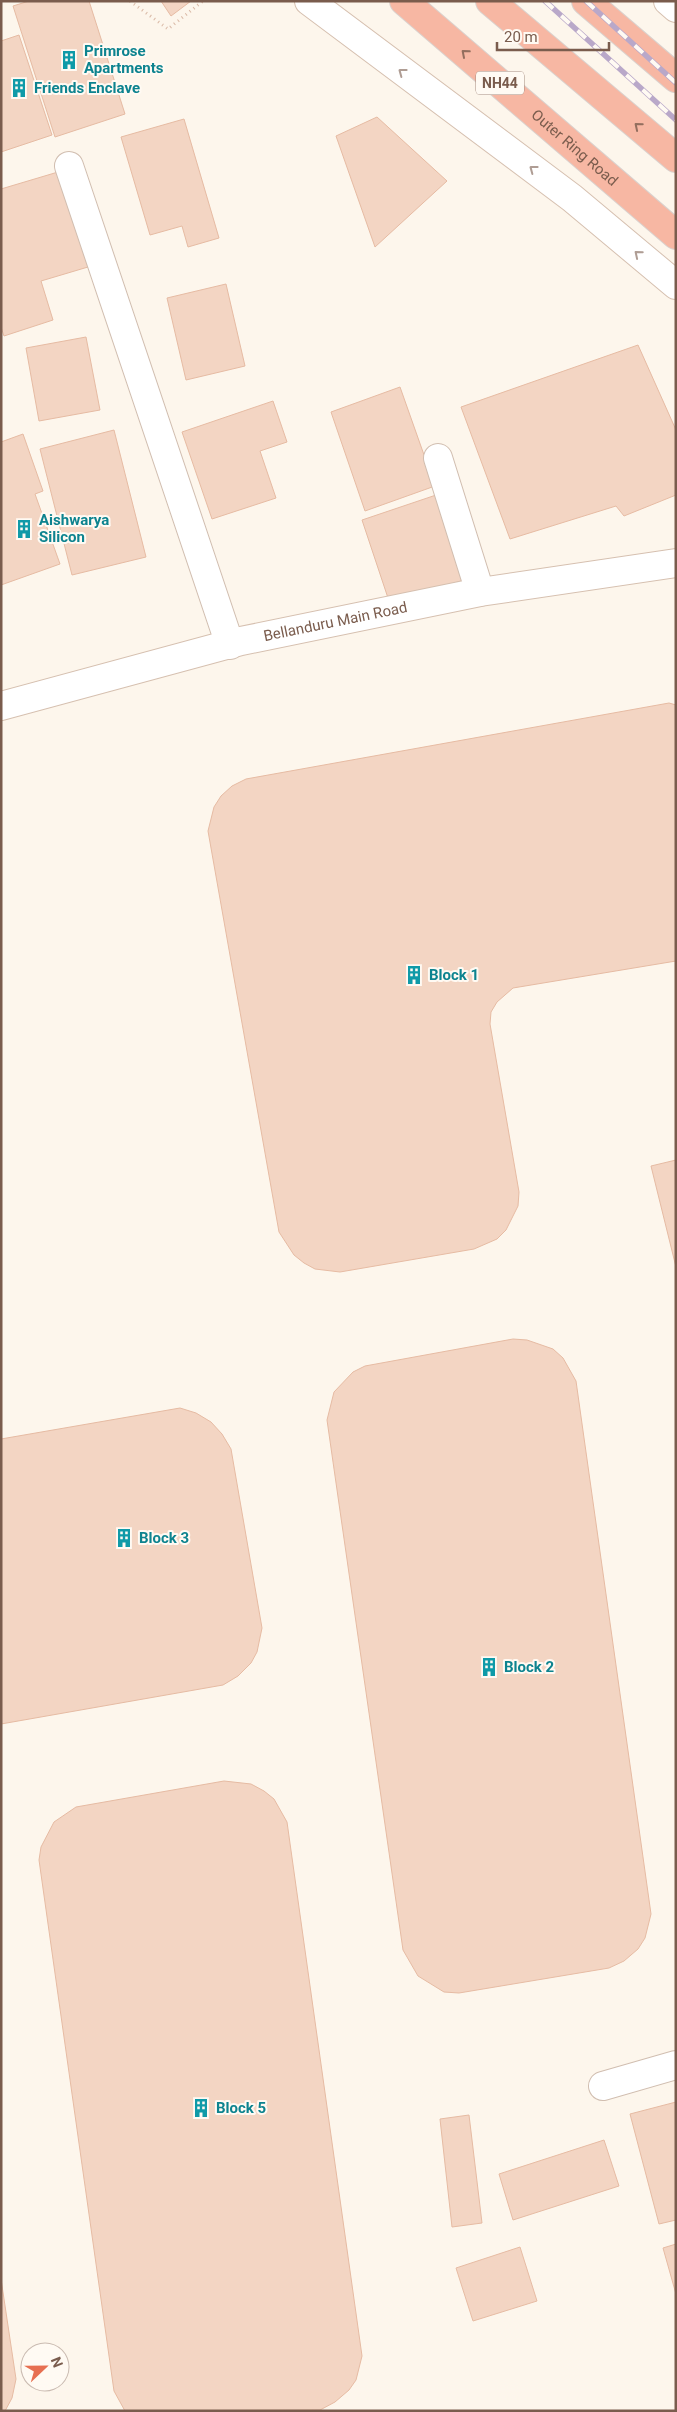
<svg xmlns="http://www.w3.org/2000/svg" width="677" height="2412" font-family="Roboto,sans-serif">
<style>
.building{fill:#f3d5c3;stroke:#e6bba3}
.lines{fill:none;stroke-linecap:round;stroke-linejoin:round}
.street-casing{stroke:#d1beb0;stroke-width:30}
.secondary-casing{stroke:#d6c0b0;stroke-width:30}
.highway-casing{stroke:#dad1cd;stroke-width:30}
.path{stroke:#d9b8a5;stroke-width:3;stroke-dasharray:1 4;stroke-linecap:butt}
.street{stroke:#fff;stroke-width:28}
.secondary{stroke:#fff;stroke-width:28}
.highway{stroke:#f7b7a3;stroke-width:28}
.rail-casing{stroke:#b9a8c9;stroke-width:5.5}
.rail{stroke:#fffaf3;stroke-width:4;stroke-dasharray:11;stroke-linecap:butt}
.oneway{stroke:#936e5e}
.oneway2{stroke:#af9d94}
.labels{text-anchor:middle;stroke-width:4;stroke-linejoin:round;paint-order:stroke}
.shield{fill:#fffaf3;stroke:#a28b7f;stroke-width:1}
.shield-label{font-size:14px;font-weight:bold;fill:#7a5c4d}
.culture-label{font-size:15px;font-weight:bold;fill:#0d838f;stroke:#fffaf3;text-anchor:start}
.street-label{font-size:15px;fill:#7a5c4d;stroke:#fffaf3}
</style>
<rect width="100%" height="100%" fill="#fdf6ec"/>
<g class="building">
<polygon points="29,1 89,1 125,114 55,137 13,6"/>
<polygon points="161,1 191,1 171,16"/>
<polygon points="19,35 52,135 1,152 1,41"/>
<polygon points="377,117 447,181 375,247 336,136"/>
<polygon points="184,119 219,238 188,247 182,226 150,235 121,137"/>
<polygon points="58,172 88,267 41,281 53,320 4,336 1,327 1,189"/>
<polygon points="226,284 245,366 186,380 167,298"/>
<polygon points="86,337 100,410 39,421 26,348"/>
<polygon points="638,345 676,430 676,495 624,516 616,506 510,539 461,407"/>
<polygon points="400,387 435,486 365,511 331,412"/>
<polygon points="273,401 287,442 260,451 276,498 212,519 182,432"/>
<polygon points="114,430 146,557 72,575 40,449"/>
<polygon points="23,434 43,491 35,494 60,564 1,585 1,442"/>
<polygon points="442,493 470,578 390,604 362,520"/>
<polygon points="669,703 676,705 676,961 513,988 497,1002 491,1012 490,1024 519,1192 518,1206 506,1230 497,1239 474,1249 340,1272 315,1269 304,1263 294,1255 279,1232 208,831 214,807 221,796 232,786 246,779"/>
<polygon points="676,1160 676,1267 651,1166"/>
<polygon points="513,1339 527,1340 553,1349 563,1358 576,1381 651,1914 645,1938 638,1949 624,1961 609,1968 459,1993 444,1992 418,1976 403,1950 327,1420 334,1392 353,1372 365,1366"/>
<polygon points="180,1408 196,1413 211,1422 222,1434 231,1449 262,1628 257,1652 251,1663 238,1676 223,1685 1,1724 1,1439"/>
<polygon points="224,1781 251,1784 264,1791 274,1799 287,1822 362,2356 356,2380 349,2390 335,2402 320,2410 125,2411 114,2391 112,2377 39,1860 41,1847 54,1822 76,1807"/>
<polygon points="676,2102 676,2220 659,2224 630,2114"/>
<polygon points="469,2115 482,2223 452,2227 440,2119"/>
<polygon points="604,2140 619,2186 513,2220 499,2174"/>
<polygon points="676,2244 676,2294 663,2248"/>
<polygon points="520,2247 537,2301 473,2321 456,2268"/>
<polygon points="1,2279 16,2379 12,2398 5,2411 1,2411"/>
</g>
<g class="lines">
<g class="street-casing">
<g id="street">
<polyline points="69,166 230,645"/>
<polyline points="438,458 480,592"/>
<polyline points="603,2086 676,2065"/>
</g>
</g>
<g class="secondary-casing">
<g id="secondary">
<polyline points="309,1 572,198 676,285"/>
<polyline points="668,1 676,8"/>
<path id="s1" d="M 1,706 L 241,641 L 480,592 L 676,563"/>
</g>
</g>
<g class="highway-casing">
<g id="highway">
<path id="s2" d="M 404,1 L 676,235"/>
<polyline points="490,1 676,158"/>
<polyline points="586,1 676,78"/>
</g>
</g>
<polyline class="path" points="130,1 168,29 203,1"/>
<use href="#street" class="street"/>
<use href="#secondary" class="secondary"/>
<use href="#highway" class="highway"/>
<g class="rail-casing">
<g id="rail">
<polyline points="545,1 676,120"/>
<polyline points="586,1 676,83"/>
</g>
</g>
<use href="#rail" class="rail"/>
</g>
<defs><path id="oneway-chevron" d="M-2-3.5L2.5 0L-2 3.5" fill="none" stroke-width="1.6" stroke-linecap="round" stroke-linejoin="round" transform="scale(1.25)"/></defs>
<g class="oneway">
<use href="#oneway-chevron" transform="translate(465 53) rotate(-139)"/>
<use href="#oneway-chevron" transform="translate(638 126) rotate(-140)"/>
</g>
<g class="oneway2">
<use href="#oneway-chevron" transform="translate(402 72) rotate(-143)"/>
<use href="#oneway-chevron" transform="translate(533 169) rotate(-143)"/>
<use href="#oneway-chevron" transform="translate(638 254) rotate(-140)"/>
</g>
<defs>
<g id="building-bare" transform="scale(1.5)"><path d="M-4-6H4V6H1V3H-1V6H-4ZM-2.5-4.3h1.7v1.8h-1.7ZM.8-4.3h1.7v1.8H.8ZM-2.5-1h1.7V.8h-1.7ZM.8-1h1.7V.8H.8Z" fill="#0f9aa8" stroke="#fffaf3" stroke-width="2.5" paint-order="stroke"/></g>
</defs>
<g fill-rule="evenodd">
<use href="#building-bare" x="69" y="60"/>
<use href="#building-bare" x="19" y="88"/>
<use href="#building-bare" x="24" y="529"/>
<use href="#building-bare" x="414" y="975"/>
<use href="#building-bare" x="124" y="1538"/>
<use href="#building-bare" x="489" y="1667"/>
<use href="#building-bare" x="201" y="2108"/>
</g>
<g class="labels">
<rect class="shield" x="476" y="71.5" width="48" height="23" rx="4"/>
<g class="shield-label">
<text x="500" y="88">NH44</text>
</g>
<g class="culture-label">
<text x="84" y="56">Primrose<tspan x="84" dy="17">Apartments</tspan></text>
<text x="34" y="93">Friends Enclave</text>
<text x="39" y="525">Aishwarya<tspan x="39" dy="17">Silicon</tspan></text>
<text x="429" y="980">Block 1</text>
<text x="139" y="1543">Block 3</text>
<text x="504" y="1672">Block 2</text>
<text x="216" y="2113">Block 5</text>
</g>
<g class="street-label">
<text dy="5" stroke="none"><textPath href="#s2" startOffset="225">Outer Ring Road</textPath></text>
<text dy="5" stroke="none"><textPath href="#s1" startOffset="345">Bellanduru Main Road</textPath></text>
</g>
</g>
<rect width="677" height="2412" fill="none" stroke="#7a5c4d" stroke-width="5"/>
<g transform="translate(45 2367) rotate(68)"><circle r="24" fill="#fffaf3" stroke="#cabbb1"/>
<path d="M0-4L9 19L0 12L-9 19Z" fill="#e76f51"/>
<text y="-8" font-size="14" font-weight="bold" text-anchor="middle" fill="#7a5c4d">N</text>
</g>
<path d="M497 42v8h112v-8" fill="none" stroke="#7a5c4d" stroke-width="2.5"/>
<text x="504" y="42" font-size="15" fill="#7a5c4d" stroke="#fffaf3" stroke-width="4" paint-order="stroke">20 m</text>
</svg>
